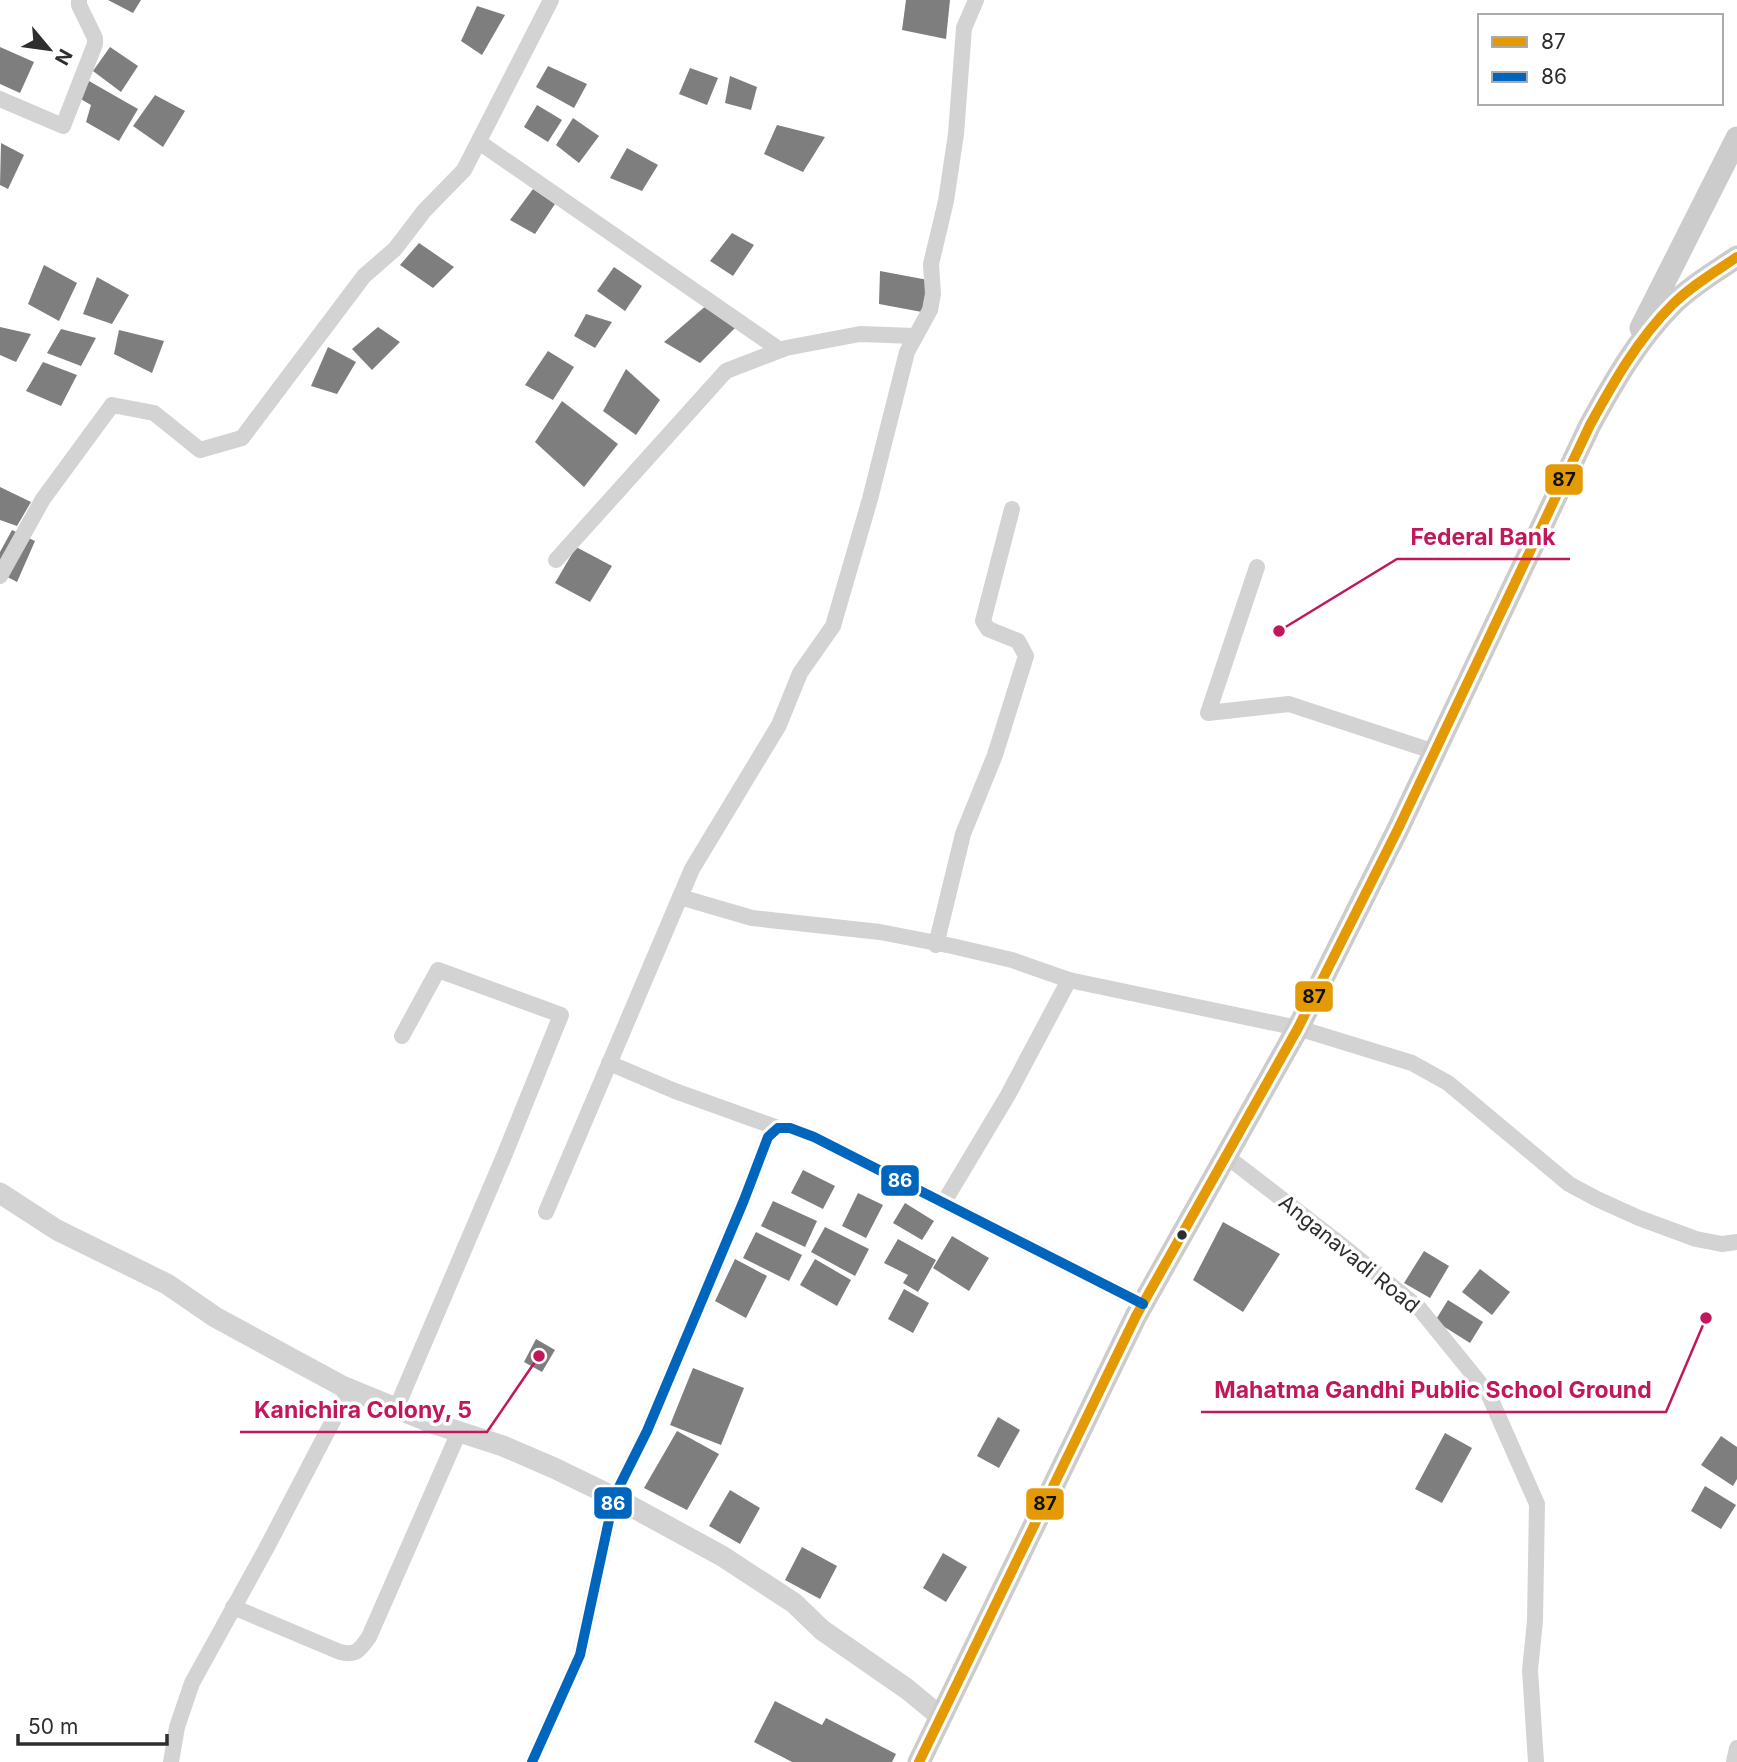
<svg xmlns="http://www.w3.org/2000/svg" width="1737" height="1762" font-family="Inter,sans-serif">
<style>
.building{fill:#7e7e7e}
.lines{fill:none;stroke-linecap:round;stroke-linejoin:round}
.minor{stroke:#d3d3d3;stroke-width:16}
.tertiary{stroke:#d3d3d3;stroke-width:21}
.secondary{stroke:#ccc;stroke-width:23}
.bus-1-casing{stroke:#fff;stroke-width:16}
.bus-2-casing{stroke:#fff;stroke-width:16}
.bus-1{stroke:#e39a05;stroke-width:10}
.bus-2{stroke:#0065bd;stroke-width:10}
.bus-dot{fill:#2e2e2e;stroke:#fff;stroke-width:2.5}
.labels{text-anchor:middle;stroke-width:7;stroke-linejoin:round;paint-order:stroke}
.street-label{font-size:21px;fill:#2e2e2e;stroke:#fff}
.leader{fill:none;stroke:#c2185b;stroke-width:2.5}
.callout-dot{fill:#c2185b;stroke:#fff;stroke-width:2.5}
.callout-label{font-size:23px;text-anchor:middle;font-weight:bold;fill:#c2185b;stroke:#fff;stroke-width:7;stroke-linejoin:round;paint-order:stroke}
.line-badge{stroke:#fff;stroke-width:2.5}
.badge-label{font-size:19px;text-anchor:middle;font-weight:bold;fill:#fff}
.pale-badge-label{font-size:19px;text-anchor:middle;font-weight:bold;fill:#111}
</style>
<rect width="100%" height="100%" fill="#fff"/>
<g class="building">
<polygon points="108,0 141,0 133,13"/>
<polygon points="906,0 950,0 946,39 902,30"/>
<polygon points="477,6 505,15 482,55 461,41"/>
<polygon points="0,47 34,62 20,93 0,84"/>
<polygon points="110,47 138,66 121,92 93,71"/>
<polygon points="548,66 587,84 574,108 536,87"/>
<polygon points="690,68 718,78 707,105 679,94"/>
<polygon points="730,76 757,87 751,110 725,103"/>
<polygon points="89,81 138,109 119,141 86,122 91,105 79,98"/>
<polygon points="155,95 185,111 163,147 133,126"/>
<polygon points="537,105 562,120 548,142 524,127"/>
<polygon points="573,118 599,136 579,163 556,145"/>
<polygon points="777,125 825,137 803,172 764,154"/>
<polygon points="1,143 24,155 8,189 0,185"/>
<polygon points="627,148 658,165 642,191 610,178"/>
<polygon points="533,189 555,204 535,234 510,220"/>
<polygon points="732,233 754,245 733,276 710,261"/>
<polygon points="419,243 454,267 433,288 400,265"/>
<polygon points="44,265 77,283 59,321 28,304"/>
<polygon points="614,267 642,286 625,311 597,291"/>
<polygon points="880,271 928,280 922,312 879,304"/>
<polygon points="97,277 129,295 112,324 83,314"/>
<polygon points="708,304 735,328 700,363 664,342"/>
<polygon points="586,314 612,322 595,348 574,336"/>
<polygon points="0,327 31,334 16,362 0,355"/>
<polygon points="378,327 400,342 372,370 352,349"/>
<polygon points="61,329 96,338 81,366 47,353"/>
<polygon points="119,330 164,341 152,373 114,354"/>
<polygon points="328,347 356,362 337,394 311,386"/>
<polygon points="548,351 574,367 553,400 525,385"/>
<polygon points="43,362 77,375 61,406 26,391"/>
<polygon points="626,369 660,400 636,435 603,411"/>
<polygon points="562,401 618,444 584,487 535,442"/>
<polygon points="0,487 31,502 17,526 0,520"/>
<polygon points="12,530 35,541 17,582 0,573 0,552"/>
<polygon points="576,547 612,566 590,602 555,583"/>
<polygon points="803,1170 835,1186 823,1209 791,1193"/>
<polygon points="858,1193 883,1205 866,1238 842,1226"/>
<polygon points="773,1201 817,1221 805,1247 761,1226"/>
<polygon points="905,1203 934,1221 922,1240 893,1223"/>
<polygon points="1223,1222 1280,1254 1243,1312 1193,1280"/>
<polygon points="825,1227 869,1249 855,1276 811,1252"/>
<polygon points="756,1232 802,1255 789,1281 743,1258"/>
<polygon points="952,1236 989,1258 969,1291 933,1268"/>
<polygon points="898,1239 936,1260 918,1292 903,1283 908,1275 884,1263"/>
<polygon points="1424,1251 1449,1266 1430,1298 1404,1283"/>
<polygon points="735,1259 767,1276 746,1318 715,1301"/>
<polygon points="815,1259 851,1280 837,1306 800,1285"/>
<polygon points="1480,1269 1510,1292 1492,1315 1462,1292"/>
<polygon points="904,1289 929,1303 913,1333 888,1319"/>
<polygon points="1448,1300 1483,1322 1470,1343 1435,1321"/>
<polygon points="536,1339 555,1350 542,1372 524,1362"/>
<polygon points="693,1368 744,1388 721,1445 670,1425"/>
<polygon points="998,1417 1020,1430 999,1468 977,1456"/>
<polygon points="677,1431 719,1454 687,1510 644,1488"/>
<polygon points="1445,1433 1472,1448 1442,1503 1415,1489"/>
<polygon points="1721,1436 1737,1447 1737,1479 1733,1486 1701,1465"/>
<polygon points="1705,1486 1736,1505 1721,1529 1691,1511"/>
<polygon points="730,1490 760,1508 740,1544 709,1526"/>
<polygon points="802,1547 837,1566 820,1599 785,1580"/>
<polygon points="943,1553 967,1567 946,1602 923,1588"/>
<polygon points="775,1701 822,1725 826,1718 896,1754 892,1762 792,1762 754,1742"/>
</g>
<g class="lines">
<g class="minor">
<polyline points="0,99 63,126 95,44 95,38 79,5 79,0"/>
<polyline points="479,142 780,350"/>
<polyline points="556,560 726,371 786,348 860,334 914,336"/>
<polyline points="1257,567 1208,713 1289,704 1435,752"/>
<polyline points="0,576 43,499 112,405 154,413 200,450 242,438 364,276 395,249 424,211 464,170 551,0"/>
<polyline points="680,897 752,918 880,932 952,946 1012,960 1069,980 1008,1095 944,1202"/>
<polyline points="936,945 963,834 995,755 1026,656 1018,641 988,629 983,621 1012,509"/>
<polyline points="1069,980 1298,1028 1412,1063 1448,1083 1569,1184 1597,1199 1639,1218 1696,1239 1722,1244 1737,1242"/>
<polyline points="609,1063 675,1091 778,1128"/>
<polyline points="1226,1156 1339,1243 1419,1308 1488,1393 1537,1504 1535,1621 1530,1670 1536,1762"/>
<polyline points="546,1212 692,869 779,725 800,673 833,626 870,499 907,352 930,310 933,294 931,264 946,201 956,134 964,28 976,0"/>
<polyline points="396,1409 504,1156 561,1015 438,970 402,1036"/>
<path d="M 233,1607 L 340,1652 C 356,1656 360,1650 369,1637 L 459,1432"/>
<polyline points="171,1762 177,1727 192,1683 266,1549 349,1390"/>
<polyline points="532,1762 580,1655 614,1497 647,1431 744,1200 768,1137 778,1128 790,1128 814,1137 1143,1304"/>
<polyline points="1734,1762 1737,1748"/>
</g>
<polyline class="tertiary" points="0,1193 57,1230 167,1284 215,1317 342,1386 432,1423 503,1446 554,1468 614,1497 722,1556 794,1603 822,1630 907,1689 941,1717"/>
<g class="secondary">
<polyline points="1641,328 1737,138"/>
<path d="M 919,1762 L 1136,1316 L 1298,1028 L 1398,829 L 1590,425 C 1613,383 1638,339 1672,305 C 1691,286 1715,272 1737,257"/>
</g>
<g class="bus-1-casing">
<path id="bus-1" d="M 919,1762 L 1136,1316 L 1298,1028 L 1398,829 L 1590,425 C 1613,383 1638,339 1672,305 C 1691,286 1715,272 1737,257"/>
</g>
<g class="bus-2-casing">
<polyline id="bus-2" points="532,1762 580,1655 614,1497 647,1431 744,1200 768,1137 778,1128 790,1128 814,1137 1143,1304"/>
</g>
<use href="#bus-1" class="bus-1"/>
<use href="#bus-2" class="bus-2"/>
</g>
<circle class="bus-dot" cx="1182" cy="1235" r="6"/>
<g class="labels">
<g class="street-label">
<text transform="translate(1349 1254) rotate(39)" y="7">Anganavadi Road</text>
</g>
</g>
<path class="leader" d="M1279 631L1397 559H1570M1706 1318L1666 1412H1201M539 1356L487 1432H240"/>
<g class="callout-dot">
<circle cx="1279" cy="631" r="7"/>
<circle cx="1706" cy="1318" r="7"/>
<circle cx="539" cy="1356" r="7"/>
</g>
<g class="callout-label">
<text x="1483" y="545">Federal Bank</text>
<text x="1433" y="1398">Mahatma Gandhi Public School Ground</text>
<text x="363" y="1418">Kanichira Colony, 5</text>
</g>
<g class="line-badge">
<rect x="1544" y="463" width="40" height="33" rx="7" fill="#e39a05"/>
<rect x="1294" y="980" width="40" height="33" rx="7" fill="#e39a05"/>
<rect x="880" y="1164" width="40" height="33" rx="7" fill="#0065bd"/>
<rect x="593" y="1486" width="40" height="34" rx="7" fill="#0065bd"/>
<rect x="1025" y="1487" width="40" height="34" rx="7" fill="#e39a05"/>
</g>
<g class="badge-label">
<text x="900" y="1187">86</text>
<text x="613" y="1510">86</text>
</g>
<g class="pale-badge-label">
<text x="1564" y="486">87</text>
<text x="1314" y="1003">87</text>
<text x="1045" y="1510">87</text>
</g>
<rect x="1478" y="14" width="245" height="91" fill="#ffffff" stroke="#ababab" stroke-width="2"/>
<rect x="1492" y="37" width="35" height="10" fill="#e39a05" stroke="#ababab" stroke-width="2"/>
<text x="1541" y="49" font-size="21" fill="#2e2e2e">87</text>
<rect x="1492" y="72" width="35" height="10" fill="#0065bd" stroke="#ababab" stroke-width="2"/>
<text x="1541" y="84" font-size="21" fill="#2e2e2e">86</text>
<g transform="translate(49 49) rotate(119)" stroke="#ffffff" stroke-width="5" paint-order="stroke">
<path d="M0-5L12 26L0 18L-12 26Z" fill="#2e2e2e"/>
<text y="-10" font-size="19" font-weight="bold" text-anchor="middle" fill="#2e2e2e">N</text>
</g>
<path d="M18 1734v10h149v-10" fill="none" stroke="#2e2e2e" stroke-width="3.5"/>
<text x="28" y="1734" font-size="21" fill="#2e2e2e" stroke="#ffffff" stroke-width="5" paint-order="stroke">50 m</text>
</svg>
